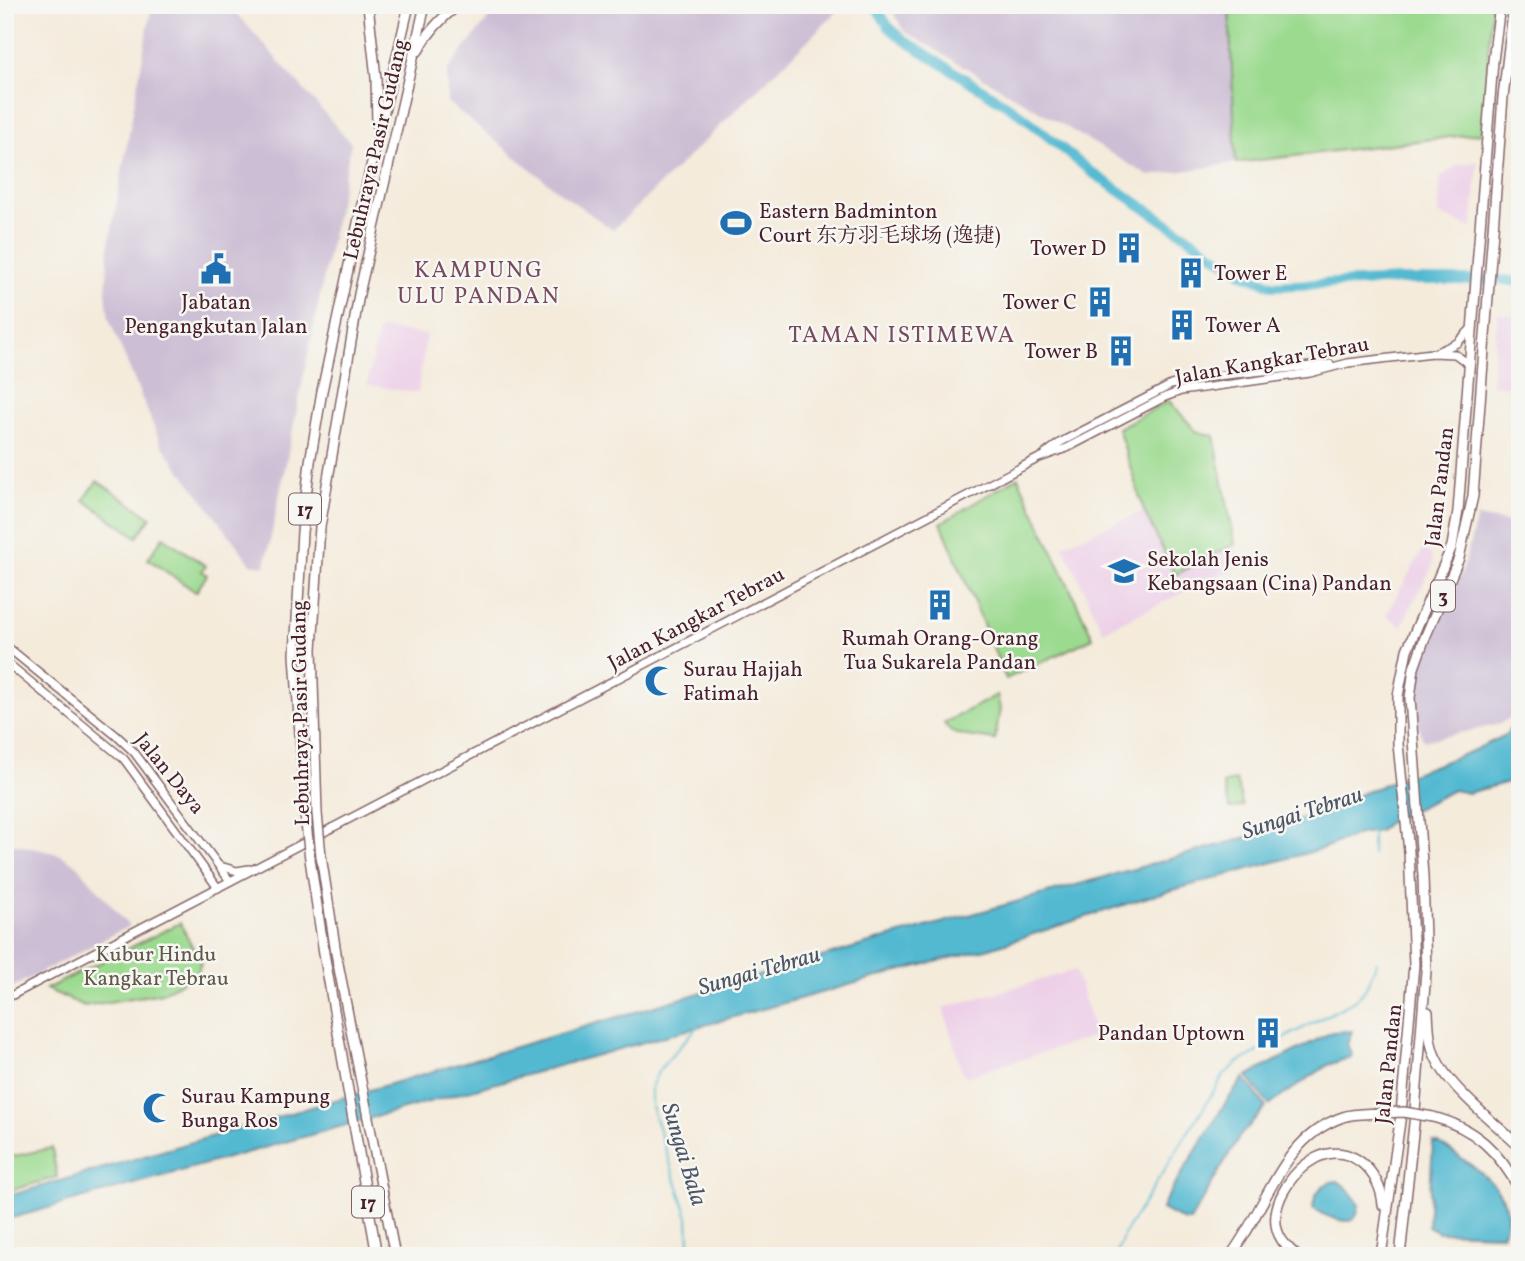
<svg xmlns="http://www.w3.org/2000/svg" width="1525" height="1261" font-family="Vollkorn,'Noto Serif SC',serif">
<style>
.built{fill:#edd0e8}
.industrial{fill:#ccbed4}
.green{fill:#9bda8f;stroke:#727c5d;stroke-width:2}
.water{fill:#53b9d1;stroke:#4e6c7e;stroke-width:2}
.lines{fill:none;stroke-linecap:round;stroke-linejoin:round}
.stream{stroke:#53b9d1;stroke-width:2}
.river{stroke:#53b9d1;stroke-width:10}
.primary-casing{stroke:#866669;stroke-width:10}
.highway-casing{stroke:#866669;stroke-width:12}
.primary{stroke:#fff;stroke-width:7}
.highway{stroke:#fff;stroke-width:9}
.highway-bridge-casing{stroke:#866669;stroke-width:12;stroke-linecap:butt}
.highway-bridge{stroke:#fff;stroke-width:9}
.labels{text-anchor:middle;stroke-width:5;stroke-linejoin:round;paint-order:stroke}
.shield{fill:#f6f6f2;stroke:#7e6067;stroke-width:2}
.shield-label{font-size:19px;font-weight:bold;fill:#4a1f2b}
.street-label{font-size:21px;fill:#4a1f2b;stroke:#f6f6f2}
.poi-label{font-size:21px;fill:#4a1f2b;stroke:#f6f6f2;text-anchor:start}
.park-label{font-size:21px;fill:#625749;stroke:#f6f6f2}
.neighbourhood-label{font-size:23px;letter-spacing:2px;fill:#784a5f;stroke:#f6f6f2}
.water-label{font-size:23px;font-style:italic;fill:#4d5565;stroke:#f6f6f2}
</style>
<rect width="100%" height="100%" fill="#f6f6f2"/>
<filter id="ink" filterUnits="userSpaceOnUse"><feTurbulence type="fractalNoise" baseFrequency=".0143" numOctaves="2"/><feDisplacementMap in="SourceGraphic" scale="14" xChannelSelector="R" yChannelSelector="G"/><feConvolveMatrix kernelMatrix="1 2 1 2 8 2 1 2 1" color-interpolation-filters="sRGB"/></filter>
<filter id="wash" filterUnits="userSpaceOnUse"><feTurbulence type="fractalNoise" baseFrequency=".00686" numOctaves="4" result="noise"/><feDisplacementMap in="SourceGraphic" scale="28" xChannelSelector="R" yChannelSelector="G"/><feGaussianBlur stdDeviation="1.57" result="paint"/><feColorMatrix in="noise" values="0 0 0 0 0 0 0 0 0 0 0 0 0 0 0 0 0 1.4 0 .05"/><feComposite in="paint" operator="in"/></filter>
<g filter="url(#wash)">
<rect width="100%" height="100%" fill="#f4ebdb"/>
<g class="built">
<polygon points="1478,162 1472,228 1438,214 1441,177 1458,165"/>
<polygon points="1498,313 1520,316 1520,388 1491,385"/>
<polygon points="379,328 426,335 418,393 367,385"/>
<polygon points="1144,511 1175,575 1235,544 1239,566 1103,631 1063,545"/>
<polygon points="1423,549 1431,555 1433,565 1401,626 1386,615"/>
<polygon points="1075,970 1094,1030 1092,1037 968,1076 963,1074 943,1008"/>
</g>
<g class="industrial">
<polygon points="152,5 229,5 351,143 265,566 251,564 161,444 109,319 106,293 109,245"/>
<polygon points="499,5 844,5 613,230 562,194 447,102 447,71"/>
<polygon points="889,5 1229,5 1236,163 1149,176 904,31"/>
<polygon points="1477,517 1507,522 1520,536 1520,713 1497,725 1423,741 1417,718 1418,668 1428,641 1462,573"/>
<polygon points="5,842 59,854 77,865 129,926 5,991"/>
</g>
<g class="green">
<polygon points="1229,5 1492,5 1482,133 1236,163"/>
<polygon points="1169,401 1196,431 1214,436 1235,544 1175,575 1144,511 1118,428"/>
<polygon points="1018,477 1093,638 1006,679 941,523"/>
<polygon points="97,481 151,517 137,537 84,500"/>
<polygon points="163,537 206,566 202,571 207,575 196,592 148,559"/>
<path d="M 997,695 L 1000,709 L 995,740 C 979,737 951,738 944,723 Z"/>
<polygon points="1236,780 1243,806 1230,809 1223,784"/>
<polygon points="180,923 201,963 197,973 162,993 84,1006 46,989"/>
<polygon points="52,1148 57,1177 5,1192 5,1158"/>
</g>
<g class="water">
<polygon points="1520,713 1520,779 1468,793 1453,790 1387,823 1379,831 1359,834 1321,849 1148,897 990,948 899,971 5,1220 5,1197 890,937 1241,839 1303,818 1385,784 1470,752 1506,735"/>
<polygon points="1352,1031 1347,1045 1352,1054 1351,1057 1328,1065 1269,1105 1247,1076 1332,1032"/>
<polygon points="1244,1078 1266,1107 1239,1137 1190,1221 1184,1221 1162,1209 1165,1201 1226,1102"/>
<path d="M 1433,1142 L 1439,1143 C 1465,1161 1525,1194 1502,1234 L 1439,1232 L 1428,1226 Z"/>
<path d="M 1338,1181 L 1347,1188 L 1359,1204 C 1358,1209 1358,1217 1352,1220 C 1344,1224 1320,1214 1313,1208 C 1314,1193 1322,1182 1338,1181 Z"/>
</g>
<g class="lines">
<g class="stream">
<polyline points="1372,854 1372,832"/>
<polyline points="687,1256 689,1242 688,1217 651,1106 651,1087 659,1070 697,1027"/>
<polyline points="1116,1256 1124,1234 1224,1075 1237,1063 1356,1000 1365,990 1377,962"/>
</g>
<polyline class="river" points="875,5 888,26 901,38 1019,113 1091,172 1243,274 1274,286 1402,280 1505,280 1520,282"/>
</g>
</g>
<g filter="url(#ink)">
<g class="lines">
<g class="primary-casing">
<g id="primary">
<polyline points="1439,351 1457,343 1472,328"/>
<polyline points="1046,453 1061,442 1171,385 1207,377 1330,364"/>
<polyline points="5,645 118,737 134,752 230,881"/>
<polyline points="5,661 124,759 218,888"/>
<polyline points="220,866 237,871 249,869"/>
<polyline points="5,999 1039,458 1067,448 1165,397 1181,391 1310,373 1348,363 1432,353 1455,354 1470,365"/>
</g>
</g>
<g class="highway-casing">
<g id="highway">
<polyline points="368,5 376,78 377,124"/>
<path d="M 418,51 C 428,32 440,19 458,5"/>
<polyline points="317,813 312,649 320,527 359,294 425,5"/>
<polyline points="305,814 295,654 302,532 310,462 322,391 361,209 409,5"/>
<polyline points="321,856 336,953 395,1256"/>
<polyline points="310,859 324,953 377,1256"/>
<path d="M 1428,1012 C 1429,1028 1429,1045 1437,1060 C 1450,1088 1496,1124 1520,1147"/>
<path d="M 1433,1117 C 1476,1128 1499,1152 1520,1190"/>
<path d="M 1230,1256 C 1267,1209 1280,1138 1343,1117 C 1354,1113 1369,1114 1381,1113"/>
<path d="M 1297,1256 C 1290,1250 1283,1244 1279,1235 C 1267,1208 1291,1171 1316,1158 C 1350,1141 1381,1172 1383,1205"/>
<polyline points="1381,1256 1401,1114 1414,964 1409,852 1398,744 1398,696 1407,650 1452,546 1458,511 1493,61 1500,5"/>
<polyline points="1400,1256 1414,1124 1426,971 1423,876 1410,698 1414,668 1424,640 1459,558 1473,496 1503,97 1514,5"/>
</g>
</g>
<use href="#primary" class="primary"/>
<use href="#highway" class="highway"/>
<g class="highway-bridge-casing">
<g id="highway-bridge">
<polyline points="317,813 321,856"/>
<polyline points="305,814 310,859"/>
<polyline points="1381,1113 1404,1112 1433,1117"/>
</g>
</g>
<use href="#highway-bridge" class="highway-bridge"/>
</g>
</g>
<defs>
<g id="stadium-bare" transform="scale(2.415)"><path d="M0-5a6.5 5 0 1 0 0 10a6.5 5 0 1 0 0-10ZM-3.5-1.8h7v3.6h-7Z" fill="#1f6fb2" stroke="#f6f6f2" stroke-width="2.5" paint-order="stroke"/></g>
<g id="building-bare" transform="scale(2.415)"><path d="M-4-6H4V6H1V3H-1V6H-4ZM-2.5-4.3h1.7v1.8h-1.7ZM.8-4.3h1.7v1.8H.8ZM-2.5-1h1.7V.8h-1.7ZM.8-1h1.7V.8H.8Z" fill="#1f6fb2" stroke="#f6f6f2" stroke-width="2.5" paint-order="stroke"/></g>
<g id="civic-bare" transform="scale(2.415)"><path d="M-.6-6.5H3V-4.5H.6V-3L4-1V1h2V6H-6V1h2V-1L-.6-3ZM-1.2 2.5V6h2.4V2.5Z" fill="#1f6fb2" stroke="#f6f6f2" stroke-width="2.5" paint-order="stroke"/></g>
<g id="school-bare" transform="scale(2.415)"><path d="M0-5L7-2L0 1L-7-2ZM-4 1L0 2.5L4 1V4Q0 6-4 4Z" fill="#1f6fb2" stroke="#f6f6f2" stroke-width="2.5" paint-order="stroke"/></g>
<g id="mosque-bare" transform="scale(2.415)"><path d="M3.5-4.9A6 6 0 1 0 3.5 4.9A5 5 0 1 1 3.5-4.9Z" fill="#1f6fb2" stroke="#f6f6f2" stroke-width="2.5" paint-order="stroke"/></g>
</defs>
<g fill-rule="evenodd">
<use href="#stadium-bare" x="736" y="223"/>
<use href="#building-bare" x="1129" y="248"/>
<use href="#civic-bare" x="216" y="269"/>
<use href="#building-bare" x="1191" y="273"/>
<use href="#building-bare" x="1100" y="302"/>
<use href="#building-bare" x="1182" y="325"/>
<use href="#building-bare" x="1121" y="351"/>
<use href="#school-bare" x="1124" y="571"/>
<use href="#building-bare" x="940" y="605"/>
<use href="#mosque-bare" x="660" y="681"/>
<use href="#building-bare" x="1268" y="1033"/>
<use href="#mosque-bare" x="158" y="1108"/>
</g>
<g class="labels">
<g class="shield">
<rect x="289" y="493.5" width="32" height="31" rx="5"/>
<rect x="1431" y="580.5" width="24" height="31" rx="5"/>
<rect x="352" y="1186.5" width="32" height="31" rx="5"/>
</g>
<g class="shield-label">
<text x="305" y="516">17</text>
<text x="1443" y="603">3</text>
<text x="368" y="1209">17</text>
</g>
<g class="street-label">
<text transform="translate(375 149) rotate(-77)" y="7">Lebuhraya Pasir Gudang</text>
<text transform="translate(1272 360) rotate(-10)" y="7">Jalan Kangkar Tebrau</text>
<text transform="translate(1439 487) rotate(-83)" y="7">Jalan Pandan</text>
<text transform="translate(696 618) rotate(-28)" y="7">Jalan Kangkar Tebrau</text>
<text transform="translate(300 713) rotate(-91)" y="7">Lebuhraya Pasir Gudang</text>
<text transform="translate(170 773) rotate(51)" y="7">Jalan Daya</text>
<text transform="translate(1388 1064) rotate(-84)" y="7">Jalan Pandan</text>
</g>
<g class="poi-label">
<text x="759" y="218">Eastern Badminton<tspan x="759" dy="24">Court 东方羽毛球场 (逸捷)</tspan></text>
<text x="1106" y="255" text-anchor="end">Tower D</text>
<text x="1214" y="280">Tower E</text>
<text x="216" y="309" text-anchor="middle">Jabatan<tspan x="216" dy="24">Pengangkutan Jalan</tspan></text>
<text x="1077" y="309" text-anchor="end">Tower C</text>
<text x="1205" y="332">Tower A</text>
<text x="1098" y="358" text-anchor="end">Tower B</text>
<text x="1147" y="566">Sekolah Jenis<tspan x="1147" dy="24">Kebangsaan (Cina) Pandan</tspan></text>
<text x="940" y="645" text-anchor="middle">Rumah Orang-Orang<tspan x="940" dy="24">Tua Sukarela Pandan</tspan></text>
<text x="683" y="676">Surau Hajjah<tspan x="683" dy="24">Fatimah</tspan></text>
<text x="1245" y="1040" text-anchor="end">Pandan Uptown</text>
<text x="181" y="1103">Surau Kampung<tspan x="181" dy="24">Bunga Ros</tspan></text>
</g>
<g class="park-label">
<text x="156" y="961">Kubur Hindu<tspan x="156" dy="24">Kangkar Tebrau</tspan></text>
</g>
<g class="neighbourhood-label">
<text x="479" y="277">KAMPUNG<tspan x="479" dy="26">ULU PANDAN</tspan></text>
<text x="902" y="342">TAMAN ISTIMEWA</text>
</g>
<g class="water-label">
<text transform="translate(1302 812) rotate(-18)" y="8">Sungai Tebrau</text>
<text transform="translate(759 970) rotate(-16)" y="8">Sungai Tebrau</text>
<text transform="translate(685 1154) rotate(73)" y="8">Sungai Bala</text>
</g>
</g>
<rect width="1525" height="1261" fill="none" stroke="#f6f6f2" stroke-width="28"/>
</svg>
